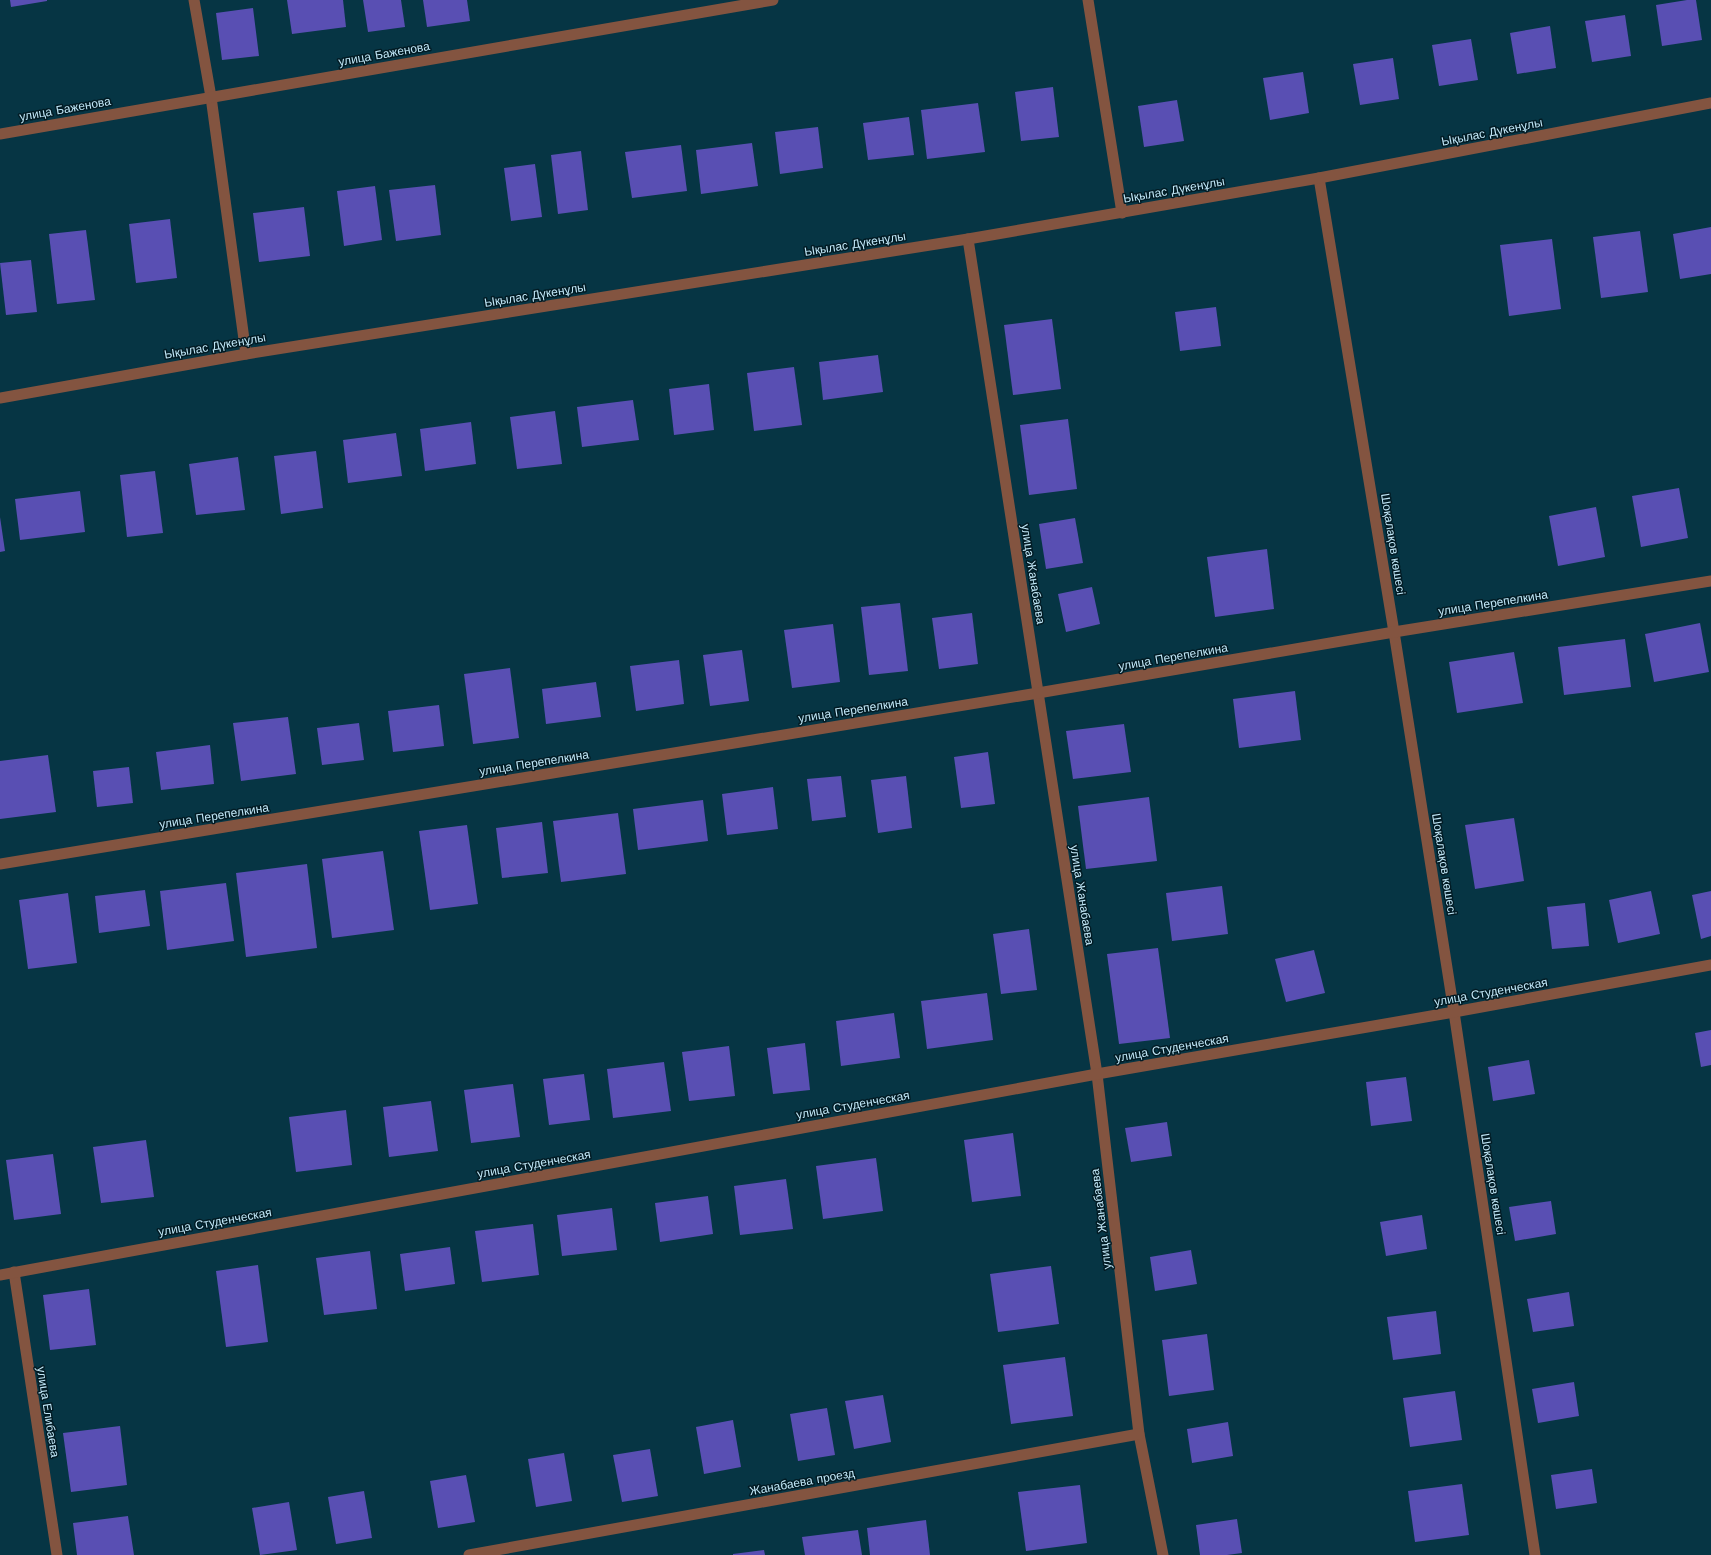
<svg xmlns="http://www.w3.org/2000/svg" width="1711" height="1555" font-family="'Work Sans',sans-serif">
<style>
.building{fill:#594fb3}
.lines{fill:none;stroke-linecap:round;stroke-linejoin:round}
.service{stroke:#835440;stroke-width:11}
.minor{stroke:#835440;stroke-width:11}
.tertiary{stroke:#835440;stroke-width:11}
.labels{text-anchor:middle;stroke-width:3;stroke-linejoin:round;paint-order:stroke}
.street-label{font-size:12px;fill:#c2e8f8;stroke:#021b24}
</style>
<rect width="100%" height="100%" fill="#063544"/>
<g class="building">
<polygon points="10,0 47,0 47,1 11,7"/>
<polygon points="287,0 343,0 346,27 292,34"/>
<polygon points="363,0 401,0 405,27 368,32"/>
<polygon points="423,0 467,0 470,21 427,27"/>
<polygon points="1687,0 1696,0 1702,40 1662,46 1656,5"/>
<polygon points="253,8 259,56 222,60 216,13"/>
<polygon points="1625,15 1631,56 1592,62 1585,21"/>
<polygon points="1550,26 1556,68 1517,74 1510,33"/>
<polygon points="1471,39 1478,80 1439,86 1432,45"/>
<polygon points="1393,58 1399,99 1360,105 1353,64"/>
<polygon points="1303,72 1309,113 1270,120 1263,78"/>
<polygon points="1053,87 1059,137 1021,141 1015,92"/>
<polygon points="1177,100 1184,141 1144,147 1138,106"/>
<polygon points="978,103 985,152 927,159 921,110"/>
<polygon points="909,117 914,155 868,160 863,123"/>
<polygon points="818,127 823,168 780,174 775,132"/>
<polygon points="752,143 758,186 701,194 696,150"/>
<polygon points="681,145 687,191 632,198 625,152"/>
<polygon points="581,151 588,210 558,214 551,155"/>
<polygon points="535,164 542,217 511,221 504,168"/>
<polygon points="435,185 441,235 396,241 389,190"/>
<polygon points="375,186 382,240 344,246 337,191"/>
<polygon points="304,207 310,256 259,262 253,213"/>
<polygon points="170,219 177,278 136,283 129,224"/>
<polygon points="1711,227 1711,274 1680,279 1673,234"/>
<polygon points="86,230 95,300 57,304 49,234"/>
<polygon points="1640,231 1648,292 1601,298 1593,237"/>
<polygon points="1552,239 1561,309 1509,316 1500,245"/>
<polygon points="31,260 37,312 6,315 0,263"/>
<polygon points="1216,307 1221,346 1180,351 1175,312"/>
<polygon points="1052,319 1061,389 1013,395 1004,325"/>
<polygon points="878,355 883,392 823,400 819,362"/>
<polygon points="794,367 802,425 754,431 747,373"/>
<polygon points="709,384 714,430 674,435 669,389"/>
<polygon points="633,400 639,440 582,447 577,407"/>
<polygon points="555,411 562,464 517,469 510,417"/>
<polygon points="1068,419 1077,489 1029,495 1020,425"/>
<polygon points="471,422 476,464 425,471 420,429"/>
<polygon points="396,433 402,476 348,483 343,440"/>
<polygon points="316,451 323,508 281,514 274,456"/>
<polygon points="238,457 245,510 196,515 189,464"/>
<polygon points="155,471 163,533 127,537 120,475"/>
<polygon points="1679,488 1688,538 1641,547 1632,496"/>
<polygon points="80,491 85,532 20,540 15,499"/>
<polygon points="1596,507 1605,557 1558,566 1549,516"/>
<polygon points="0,517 5,551 0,552"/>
<polygon points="1075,518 1083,563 1046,569 1039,524"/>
<polygon points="1267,549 1274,609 1215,617 1207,557"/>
<polygon points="1092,587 1100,624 1066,632 1058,594"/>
<polygon points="900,603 908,671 869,675 861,607"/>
<polygon points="972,613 978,664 939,669 932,618"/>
<polygon points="1700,623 1709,672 1654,682 1645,634"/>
<polygon points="833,624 840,682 792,688 784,630"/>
<polygon points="1625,639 1631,687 1564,695 1558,647"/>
<polygon points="742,650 749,701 710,706 703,655"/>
<polygon points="1514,652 1523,703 1457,713 1449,662"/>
<polygon points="679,660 684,704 636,711 630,666"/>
<polygon points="510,668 519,738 473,744 464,674"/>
<polygon points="596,682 601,717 546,724 542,689"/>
<polygon points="1295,691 1301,740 1239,748 1233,699"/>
<polygon points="439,705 444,746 393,752 388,711"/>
<polygon points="288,717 296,774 241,781 233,723"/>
<polygon points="359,723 364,760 322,765 317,728"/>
<polygon points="1124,724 1131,772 1073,779 1066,731"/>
<polygon points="210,745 214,784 161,790 156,752"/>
<polygon points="988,752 995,804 961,808 954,757"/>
<polygon points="48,755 56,812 0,819 0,761"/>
<polygon points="129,767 133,803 97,807 93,771"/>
<polygon points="841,776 846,817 812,821 807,779"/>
<polygon points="906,776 912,828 878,833 871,780"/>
<polygon points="773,787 778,829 727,835 722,794"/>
<polygon points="1149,797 1157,861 1086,869 1078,806"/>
<polygon points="703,800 708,841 638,850 633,809"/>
<polygon points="618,813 626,874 561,882 553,821"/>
<polygon points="1514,818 1524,881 1475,889 1465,825"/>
<polygon points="542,822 548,873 502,878 496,828"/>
<polygon points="467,825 478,904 430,910 419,831"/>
<polygon points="383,851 394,930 332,938 322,859"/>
<polygon points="307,864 317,948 246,957 236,873"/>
<polygon points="226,883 234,941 167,950 160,891"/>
<polygon points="1222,886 1228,934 1172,941 1166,893"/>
<polygon points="145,890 150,926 99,933 95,896"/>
<polygon points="1651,891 1660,934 1618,943 1609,900"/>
<polygon points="1711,891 1711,936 1701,939 1692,895"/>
<polygon points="68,893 77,963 28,969 19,900"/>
<polygon points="1585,903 1589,946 1552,949 1547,907"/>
<polygon points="1029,929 1037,990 1001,994 993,934"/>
<polygon points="1158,948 1170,1038 1119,1044 1107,954"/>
<polygon points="1314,950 1325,993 1286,1002 1275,959"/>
<polygon points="987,993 993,1040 927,1049 921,1001"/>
<polygon points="894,1013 900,1058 841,1066 836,1021"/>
<polygon points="1711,1030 1711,1065 1701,1067 1695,1033"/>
<polygon points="805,1043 810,1090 773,1094 767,1048"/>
<polygon points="729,1046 735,1096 689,1101 682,1052"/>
<polygon points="1529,1060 1535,1094 1493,1101 1488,1067"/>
<polygon points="664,1062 671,1111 613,1118 607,1069"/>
<polygon points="584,1074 590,1120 549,1125 543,1079"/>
<polygon points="1406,1077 1412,1121 1371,1126 1366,1082"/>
<polygon points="513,1084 520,1137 471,1143 464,1090"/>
<polygon points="431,1101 438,1151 389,1157 383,1107"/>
<polygon points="346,1110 352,1165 296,1172 289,1117"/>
<polygon points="1167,1122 1172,1156 1131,1162 1125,1128"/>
<polygon points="1013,1133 1021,1196 972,1202 964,1140"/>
<polygon points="146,1140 154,1197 101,1203 93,1147"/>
<polygon points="53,1154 61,1214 14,1220 6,1160"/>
<polygon points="876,1158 883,1211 823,1219 816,1166"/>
<polygon points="786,1179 793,1229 740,1235 734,1186"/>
<polygon points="708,1196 713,1234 660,1242 655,1203"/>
<polygon points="1551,1201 1556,1234 1515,1241 1509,1207"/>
<polygon points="612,1208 617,1250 562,1256 557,1215"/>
<polygon points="1422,1215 1427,1249 1386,1256 1380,1222"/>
<polygon points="533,1224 539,1275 482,1282 475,1231"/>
<polygon points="450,1247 455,1284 405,1291 400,1254"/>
<polygon points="1191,1250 1197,1284 1155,1291 1150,1257"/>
<polygon points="370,1251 377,1309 324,1315 316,1258"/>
<polygon points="258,1265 268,1342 226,1347 216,1271"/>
<polygon points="1051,1266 1059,1324 998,1332 990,1274"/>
<polygon points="89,1289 96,1345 50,1350 43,1295"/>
<polygon points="1569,1292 1574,1326 1533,1332 1527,1299"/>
<polygon points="1436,1311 1441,1354 1393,1360 1387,1317"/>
<polygon points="1207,1334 1214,1390 1169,1396 1162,1340"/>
<polygon points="1065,1357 1073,1416 1011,1424 1003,1365"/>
<polygon points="1574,1382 1579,1416 1538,1423 1532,1389"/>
<polygon points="1455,1391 1462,1440 1410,1447 1403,1398"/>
<polygon points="883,1395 891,1442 854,1449 845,1401"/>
<polygon points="827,1408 835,1455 798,1461 790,1414"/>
<polygon points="733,1420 741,1467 704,1474 696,1427"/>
<polygon points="1228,1422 1233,1456 1192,1463 1187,1429"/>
<polygon points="120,1426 127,1485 71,1492 63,1433"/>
<polygon points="650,1449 658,1496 622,1502 613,1455"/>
<polygon points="564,1453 572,1501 536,1507 528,1459"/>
<polygon points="1592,1469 1597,1503 1556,1509 1551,1475"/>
<polygon points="466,1475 475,1522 438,1528 430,1481"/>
<polygon points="1462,1484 1469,1535 1415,1542 1408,1491"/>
<polygon points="1080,1485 1087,1543 1026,1551 1018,1492"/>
<polygon points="364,1491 372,1538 336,1544 328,1497"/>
<polygon points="289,1502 297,1550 260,1555 252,1508"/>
<polygon points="128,1516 134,1555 77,1555 73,1523"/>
<polygon points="1237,1519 1242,1553 1227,1555 1200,1555 1196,1525"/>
<polygon points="926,1520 930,1555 870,1555 867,1528"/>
<polygon points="858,1530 862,1555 805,1555 802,1537"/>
<polygon points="764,1550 765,1555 733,1555 733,1554"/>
</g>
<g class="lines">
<polyline class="service" points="194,0 211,97 246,354"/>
<g class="minor">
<polyline points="1088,0 1122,213"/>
<polyline points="0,134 773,0"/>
<polyline points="1319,178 1394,632 1454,1012 1535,1555"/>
<polyline points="968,239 1097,1074 1139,1434 1163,1555"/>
<polyline points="0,864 1038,693 1394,632 1711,581"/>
<polyline points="14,1272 57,1555"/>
<polyline points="0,1275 1097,1074 1454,1012 1711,965"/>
<polyline points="469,1555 1139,1434"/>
</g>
<polyline class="tertiary" points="0,398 246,354 968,239 1319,178 1711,103"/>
</g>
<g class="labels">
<g class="street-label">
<text transform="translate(384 54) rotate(-10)" y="4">улица Баженова</text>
<text transform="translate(65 109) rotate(-10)" y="4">улица Баженова</text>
<text transform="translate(1492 132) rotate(-11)" y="4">Ықылас Дүкенұлы</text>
<text transform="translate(1174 190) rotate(-10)" y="4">Ықылас Дүкенұлы</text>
<text transform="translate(855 244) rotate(-9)" y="4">Ықылас Дүкенұлы</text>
<text transform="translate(535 295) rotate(-9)" y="4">Ықылас Дүкенұлы</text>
<text transform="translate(215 346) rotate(-10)" y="4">Ықылас Дүкенұлы</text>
<text transform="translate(1393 544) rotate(81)" y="4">Шоқалақов көшесі</text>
<text transform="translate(1033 574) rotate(81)" y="4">улица Жанабаева</text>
<text transform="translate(1493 603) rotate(-9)" y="4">улица Перепелкина</text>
<text transform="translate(1173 657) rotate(-10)" y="4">улица Перепелкина</text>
<text transform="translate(853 710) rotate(-9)" y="4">улица Перепелкина</text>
<text transform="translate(534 763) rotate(-9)" y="4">улица Перепелкина</text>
<text transform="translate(214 816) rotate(-9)" y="4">улица Перепелкина</text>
<text transform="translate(1444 864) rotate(81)" y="4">Шоқалақов көшесі</text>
<text transform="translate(1082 895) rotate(81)" y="4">улица Жанабаева</text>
<text transform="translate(1491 992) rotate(-10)" y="4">улица Студенческая</text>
<text transform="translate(1172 1048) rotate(-10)" y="4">улица Студенческая</text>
<text transform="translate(853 1105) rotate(-10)" y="4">улица Студенческая</text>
<text transform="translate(534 1164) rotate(-10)" y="4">улица Студенческая</text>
<text transform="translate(1493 1184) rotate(81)" y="4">Шоқалақов көшесі</text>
<text transform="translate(1101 1219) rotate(-97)" y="4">улица Жанабаева</text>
<text transform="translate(215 1222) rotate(-10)" y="4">улица Студенческая</text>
<text transform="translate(48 1412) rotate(81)" y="4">улица Елибаева</text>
<text transform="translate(802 1482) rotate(-10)" y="4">Жанабаева проезд</text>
</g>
</g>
</svg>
